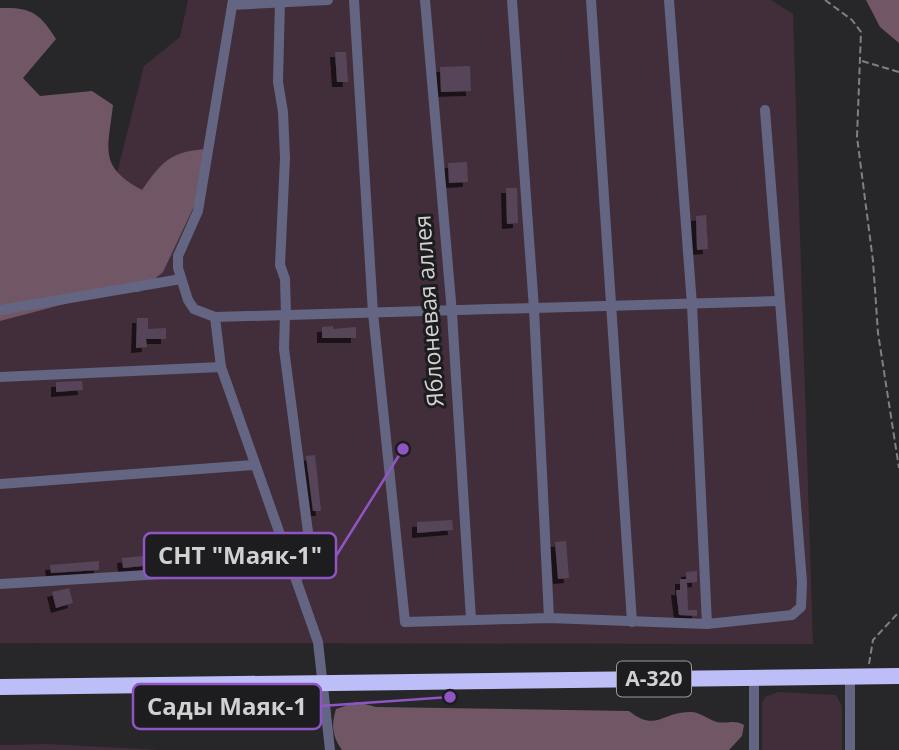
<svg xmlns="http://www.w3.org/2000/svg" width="899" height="750" font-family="'Open Sans',sans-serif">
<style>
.green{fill:#412e3a}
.forest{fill:#715666}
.building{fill:#574459;filter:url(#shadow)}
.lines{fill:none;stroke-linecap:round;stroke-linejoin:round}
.path{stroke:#808081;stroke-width:2;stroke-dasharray:7 3.5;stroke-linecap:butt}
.minor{stroke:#646582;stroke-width:10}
.highway{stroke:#bdbdf8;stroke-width:16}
.labels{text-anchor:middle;stroke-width:6;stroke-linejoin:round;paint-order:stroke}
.shield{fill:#1d1c1e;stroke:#9b9b9c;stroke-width:2}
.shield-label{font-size:21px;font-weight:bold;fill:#d1d1d2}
.street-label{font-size:23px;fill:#d1d1d2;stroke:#1d1c1e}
.leader{fill:none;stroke:#9055c4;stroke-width:2.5}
.callout-dot{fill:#9055c4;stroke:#1d1c1e;stroke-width:2.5}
.callout{fill:#1d1c1e;stroke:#9055c4;stroke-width:2.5}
.callout-label{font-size:24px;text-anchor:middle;font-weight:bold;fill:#d1d1d2}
</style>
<defs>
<filter id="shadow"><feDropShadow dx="-5" dy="5" stdDeviation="0" flood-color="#0009"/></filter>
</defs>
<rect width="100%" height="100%" fill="#272628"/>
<g class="green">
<polygon points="188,0 771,0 793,14 813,644 0,643 0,256 98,249 144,66 180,37"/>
<polygon points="778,692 836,695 842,706 842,750 762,750 762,703 765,697"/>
<polygon points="48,744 160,750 0,750 0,745"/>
</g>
<g class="forest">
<polygon points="866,0 899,0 899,43 880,27"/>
<path d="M 0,8 C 31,7 40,13 56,39 L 23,78 L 40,96 L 92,91 L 113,105 C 108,150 98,166 142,190 C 162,162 169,152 205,149 L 197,200 L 163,272 L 139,292 L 110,292 L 0,321 Z"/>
<path d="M 357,702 L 376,707 L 629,711 C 657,733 662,711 691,712 C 700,712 709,720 717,722 C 728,724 734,719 744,725 L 742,736 L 729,750 L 342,750 C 332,736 331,725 336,709 Z"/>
</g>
<g class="building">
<polygon points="335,52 346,52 348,82 337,82"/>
<polygon points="470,66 471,91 441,92 440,67"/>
<polygon points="467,162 468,182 449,183 448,163"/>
<polygon points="506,188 517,188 518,223 507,224"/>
<polygon points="706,215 708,249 697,250 696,216"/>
<polygon points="137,318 148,318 148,329 166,328 166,339 146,339 147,347 136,348"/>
<polygon points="333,326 333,329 356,327 356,338 322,338 322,327"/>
<polygon points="82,381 83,390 56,392 56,382"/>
<polygon points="315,455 321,511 313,511 306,456"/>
<polygon points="452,520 453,530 417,533 417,522"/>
<polygon points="566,541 569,578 558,579 555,542"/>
<polygon points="153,555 153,565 123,568 122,558"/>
<polygon points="99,561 99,570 51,573 50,565"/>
<polygon points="697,571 697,582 687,583 688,610 697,610 697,616 679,615 676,590 680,590 680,579 686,579 686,572"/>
<polygon points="69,588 73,603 56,608 52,592"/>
</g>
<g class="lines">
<g class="path">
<polyline points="825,0 852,20 861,32 857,137 873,261 878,333 899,468"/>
<polyline points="862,61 899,72"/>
<polyline points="869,664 873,640 899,612"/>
</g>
<g class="minor">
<polyline points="280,0 278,82 283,112 285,158 280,265 285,279 286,314"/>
<polyline points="354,0 373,313 405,622 549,618 707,624 792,615 801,607 802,582 765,110"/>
<polyline points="425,0 452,313 471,619"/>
<polyline points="512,0 534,309 549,618"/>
<polyline points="591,0 632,622"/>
<polyline points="669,0 692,305 707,624"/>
<polyline points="232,5 328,0"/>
<polyline points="0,310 181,279"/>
<polyline points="285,314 284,349 311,555 308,566 296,579"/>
<polyline points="215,317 194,309 188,300 178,268 178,256 198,211 233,0"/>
<polyline points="0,377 221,367"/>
<polyline points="0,484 253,465"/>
<polyline points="0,584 291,566"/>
<polyline points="850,678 850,750"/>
<polyline points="754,679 754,750"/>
<polyline points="330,750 318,642 221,367 215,317 778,301"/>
</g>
<polyline class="highway" points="0,687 899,676"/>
</g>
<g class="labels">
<rect class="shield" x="617" y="661.5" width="74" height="35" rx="5"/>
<g class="shield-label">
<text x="654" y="686">А-320</text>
</g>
<g class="street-label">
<text transform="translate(429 311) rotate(-94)" y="8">Яблоневая аллея</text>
</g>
</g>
<path class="leader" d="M403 449L336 556M450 697L321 706"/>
<g class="callout-dot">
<circle cx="403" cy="449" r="7"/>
<circle cx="450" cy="697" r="7"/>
</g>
<g class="callout">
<rect x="144" y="533" width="192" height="45" rx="7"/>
<rect x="133" y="684" width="188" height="45" rx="7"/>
</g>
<g class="callout-label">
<text x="240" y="564">СНТ "Маяк-1"</text>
<text x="227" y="715">Сады Маяк-1</text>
</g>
</svg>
